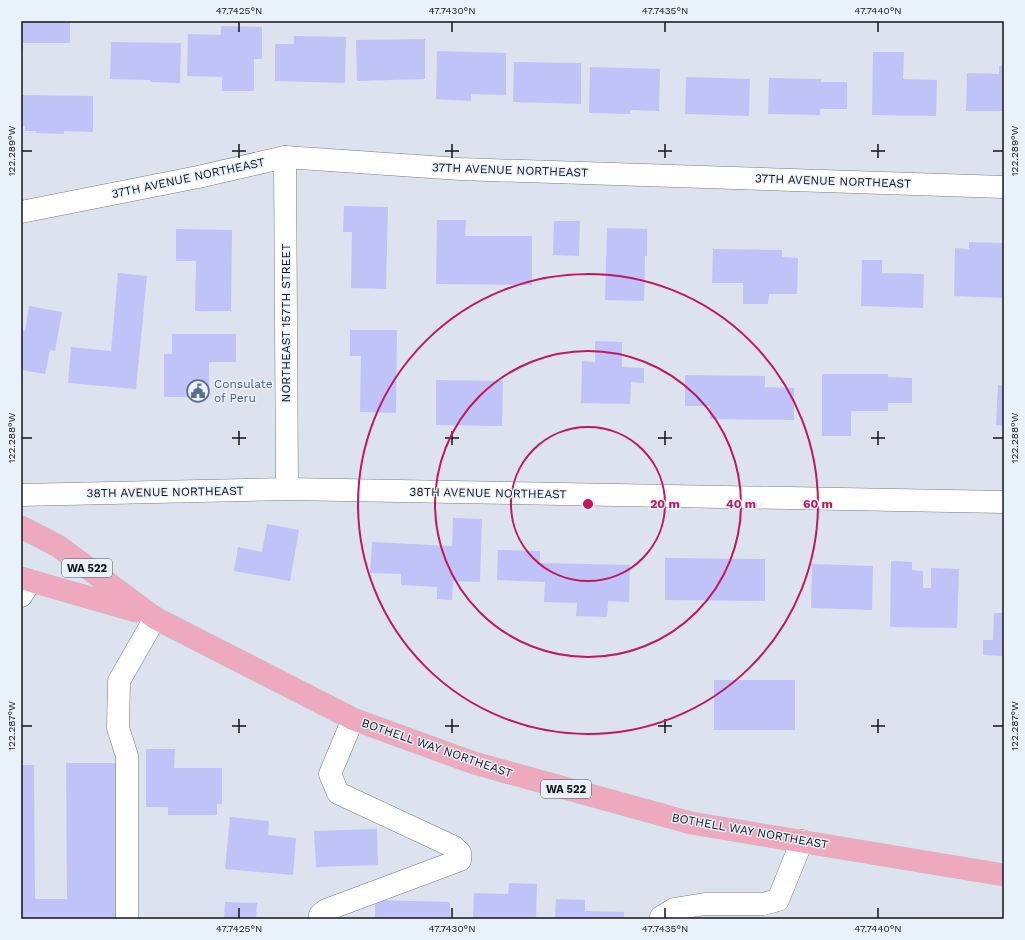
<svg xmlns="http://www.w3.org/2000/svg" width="1025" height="940" font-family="'Work Sans',sans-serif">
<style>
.building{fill:#bfc3f7}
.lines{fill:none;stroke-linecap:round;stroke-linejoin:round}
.minor-casing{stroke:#767d87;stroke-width:23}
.major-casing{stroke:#c1c2c3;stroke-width:23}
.minor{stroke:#fff;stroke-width:22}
.major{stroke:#efa9be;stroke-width:22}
.ticks{fill:none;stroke:#121418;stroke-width:1.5}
.ring{fill:none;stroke:#c2185b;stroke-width:2}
.labels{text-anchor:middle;stroke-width:3;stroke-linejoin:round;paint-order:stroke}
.shield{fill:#e9f1fb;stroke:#52565c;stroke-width:1}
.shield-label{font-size:11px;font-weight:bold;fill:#121418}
.street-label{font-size:12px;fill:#121418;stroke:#e9f1fb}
.service-label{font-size:12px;fill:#4e5e75;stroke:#e9f1fb;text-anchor:start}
.centre{fill:#c2185b;stroke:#e9f1fb;stroke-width:2}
.ring-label{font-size:12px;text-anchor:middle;font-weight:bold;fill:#c2185b;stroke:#e9f1fb;stroke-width:3;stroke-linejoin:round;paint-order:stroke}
.neatline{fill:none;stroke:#121418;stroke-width:1.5}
.ticks-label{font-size:10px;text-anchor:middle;fill:#121418}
</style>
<rect width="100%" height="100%" fill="#dce3ee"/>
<g class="building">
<polygon points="21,21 70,21 70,43 23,43 23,52 21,52"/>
<polygon points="221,26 262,27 262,59 254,59 254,91 222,91 222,77 187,76 188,34 221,35"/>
<polygon points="294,36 346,37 345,83 275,81 275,44 294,44"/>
<polygon points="425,39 425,79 357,81 356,40"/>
<polygon points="111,42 181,43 180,83 150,82 150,80 110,79"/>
<polygon points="437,51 506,53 506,95 471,94 471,101 436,99"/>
<polygon points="873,52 904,52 903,79 937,80 936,116 872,115"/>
<polygon points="514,62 581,63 581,104 513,102"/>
<polygon points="999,66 1004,66 1004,111 966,111 967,73 999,74"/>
<polygon points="590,67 660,69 659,111 630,110 630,114 589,113"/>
<polygon points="686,77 750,79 749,116 685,114"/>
<polygon points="769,78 821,79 821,82 847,82 847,109 820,109 820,115 768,114"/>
<polygon points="21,95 93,96 93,132 64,131 64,134 36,133 36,131 25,131 25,126 21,126"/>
<polygon points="344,206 388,207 386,289 351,288 352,232 343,232"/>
<polygon points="437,220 466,220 465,236 532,236 532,285 436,284"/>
<polygon points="554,221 580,221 579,256 553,255"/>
<polygon points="607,228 647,229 647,256 645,256 644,301 605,300"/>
<polygon points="176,229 232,230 231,311 195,311 196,261 176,261"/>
<polygon points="969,242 1004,243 1004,298 954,296 955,248 969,249"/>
<polygon points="713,249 782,250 782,257 798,258 797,294 769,294 768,304 743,304 743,283 712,283"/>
<polygon points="862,260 882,260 882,273 924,274 923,308 861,306"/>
<polygon points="118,273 147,276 136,389 68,383 71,347 111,351"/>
<polygon points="29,306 62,312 55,351 50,350 45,374 21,370 21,330 25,331"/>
<polygon points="350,330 397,330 396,413 360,412 361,356 350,356"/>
<polygon points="172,334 236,334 236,362 209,362 209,397 164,397 164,354 172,354"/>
<polygon points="595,341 622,342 622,367 644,368 644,383 631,382 630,404 581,403 582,361 595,362"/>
<polygon points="822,374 888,374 888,377 912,378 912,403 888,403 888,411 851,411 851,436 822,436"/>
<polygon points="685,375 765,376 765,387 794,388 794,420 710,419 710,406 685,406"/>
<polygon points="436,380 503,381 502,426 436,425"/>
<polygon points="998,385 1004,386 1004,426 996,425"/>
<polygon points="453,518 482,519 480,582 453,581 452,600 437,599 437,587 401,585 401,574 370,573 372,542 452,546"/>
<polygon points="267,524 299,530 290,581 234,571 238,547 262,552"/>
<polygon points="498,550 540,551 540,563 630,565 629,602 608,601 607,617 576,616 577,603 544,602 545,582 497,580"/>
<polygon points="665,558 765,559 765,601 665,600"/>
<polygon points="891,561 912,562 912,570 923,571 923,588 931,588 931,568 959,569 957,628 890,627"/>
<polygon points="812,564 873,566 872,610 811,608"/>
<polygon points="994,613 1004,613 1004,656 983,655 983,640 993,640"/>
<rect x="714" y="680" width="81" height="50"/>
<polygon points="146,749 175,749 174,768 222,768 222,804 217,804 217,815 168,815 168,807 146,807"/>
<polygon points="66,763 120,763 121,919 21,919 21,765 34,765 35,899 67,899"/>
<polygon points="230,817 269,821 268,835 296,838 293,875 225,869"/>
<polygon points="377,829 378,865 316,867 314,831"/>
<polygon points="509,883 537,884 536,919 473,919 474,893 508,894"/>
<polygon points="556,899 585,900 585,911 624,912 624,919 555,919"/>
<polygon points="375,900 450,902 450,919 375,919"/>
<polygon points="225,902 257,903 256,919 224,919"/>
</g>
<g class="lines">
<g class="minor-casing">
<g id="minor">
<polyline points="285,157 287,489"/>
<polyline points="21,212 198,177 285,157 460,169 1004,187"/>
<polyline points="21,495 287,489 1004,502"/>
<polyline points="21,596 31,581"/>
<polyline points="127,919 127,756 118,728 119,681 155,618"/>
<polyline points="320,919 320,915 326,910 460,860 460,853 454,847 338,793 330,774 353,719"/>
<polyline points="661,919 661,917 674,909 705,904 763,904 778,900 802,841"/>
</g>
</g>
<g class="major-casing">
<g id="major">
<polyline points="21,527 58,546 155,618 353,719 474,763 691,823 1004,875"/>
<polyline points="21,578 136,611"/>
</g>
</g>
<use href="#minor" class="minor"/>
<use href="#major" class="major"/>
</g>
<path class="ticks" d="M 239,22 L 239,32M 452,22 L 452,32M 665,22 L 665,32M 878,22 L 878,32M 239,144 L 239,158M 452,144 L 452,158M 665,144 L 665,158M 878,144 L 878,158M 22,151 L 32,151M 232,151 L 246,151M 445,151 L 459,151M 658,151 L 672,151M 871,151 L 885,151M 993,151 L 1003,151M 239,431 L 239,445M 452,431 L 452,445M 665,431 L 665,445M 878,431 L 878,445M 22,438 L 32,438M 232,438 L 246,438M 445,438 L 459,438M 658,438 L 672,438M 871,438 L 885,438M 993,438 L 1003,438M 239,719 L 239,733M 452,719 L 452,733M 665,719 L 665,733M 878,719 L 878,733M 22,726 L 32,726M 232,726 L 246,726M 445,726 L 459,726M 658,726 L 672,726M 871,726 L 885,726M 993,726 L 1003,726M 239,908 L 239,918M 452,908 L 452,918M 665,908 L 665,918M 878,908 L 878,918"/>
<g class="ring">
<circle cx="588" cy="504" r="77"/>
<circle cx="588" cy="504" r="153"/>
<circle cx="588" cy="504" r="230"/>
</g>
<defs>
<g id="civic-ring" transform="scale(1.15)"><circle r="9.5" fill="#e9f1fb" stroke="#5c6f8a" stroke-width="1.5"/><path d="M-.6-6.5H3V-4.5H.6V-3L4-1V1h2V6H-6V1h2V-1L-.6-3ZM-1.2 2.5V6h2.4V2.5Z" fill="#5c6f8a"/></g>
</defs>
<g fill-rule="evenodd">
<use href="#civic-ring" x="198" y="391"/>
</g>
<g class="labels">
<g class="shield">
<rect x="62" y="559" width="50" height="18" rx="3"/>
<rect x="541" y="780" width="50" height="18" rx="3"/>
</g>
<g class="shield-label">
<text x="87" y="572">WA 522</text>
<text x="566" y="793">WA 522</text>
</g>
<g class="street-label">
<text transform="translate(510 170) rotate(2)" y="4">37TH AVENUE NORTHEAST</text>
<text transform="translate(188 178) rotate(-12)" y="4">37TH AVENUE NORTHEAST</text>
<text transform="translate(833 181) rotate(2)" y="4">37TH AVENUE NORTHEAST</text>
<text transform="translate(286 323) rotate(-90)" y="4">NORTHEAST 157TH STREET</text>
<text transform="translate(165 492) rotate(-1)" y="4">38TH AVENUE NORTHEAST</text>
<text transform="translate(488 493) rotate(1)" y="4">38TH AVENUE NORTHEAST</text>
<text transform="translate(437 748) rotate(19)" y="4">BOTHELL WAY NORTHEAST</text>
<text transform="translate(750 831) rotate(10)" y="4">BOTHELL WAY NORTHEAST</text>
</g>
<g class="service-label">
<text x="214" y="388">Consulate<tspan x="214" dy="14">of Peru</tspan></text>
</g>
</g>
<circle cx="588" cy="504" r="6" class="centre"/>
<g class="ring-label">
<text x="665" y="508">20 m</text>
<text x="741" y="508">40 m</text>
<text x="818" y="508">60 m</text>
</g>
<rect width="1025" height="940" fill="none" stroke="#e9f1fb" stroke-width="44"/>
<rect x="22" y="22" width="981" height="896" class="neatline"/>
<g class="ticks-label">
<text x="239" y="14">47.7425°N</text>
<text x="452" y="14">47.7430°N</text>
<text x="665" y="14">47.7435°N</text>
<text x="878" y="14">47.7440°N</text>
<text transform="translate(1014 151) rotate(-90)" y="4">122.289°W</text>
<text transform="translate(11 151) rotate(-90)" y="4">122.289°W</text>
<text transform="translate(1014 438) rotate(-90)" y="4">122.288°W</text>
<text transform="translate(11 438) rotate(-90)" y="4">122.288°W</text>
<text transform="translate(1014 726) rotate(-90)" y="4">122.287°W</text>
<text transform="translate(11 726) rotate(-90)" y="4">122.287°W</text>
<text x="239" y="932">47.7425°N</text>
<text x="452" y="932">47.7430°N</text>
<text x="665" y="932">47.7435°N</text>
<text x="878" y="932">47.7440°N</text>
</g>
</svg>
